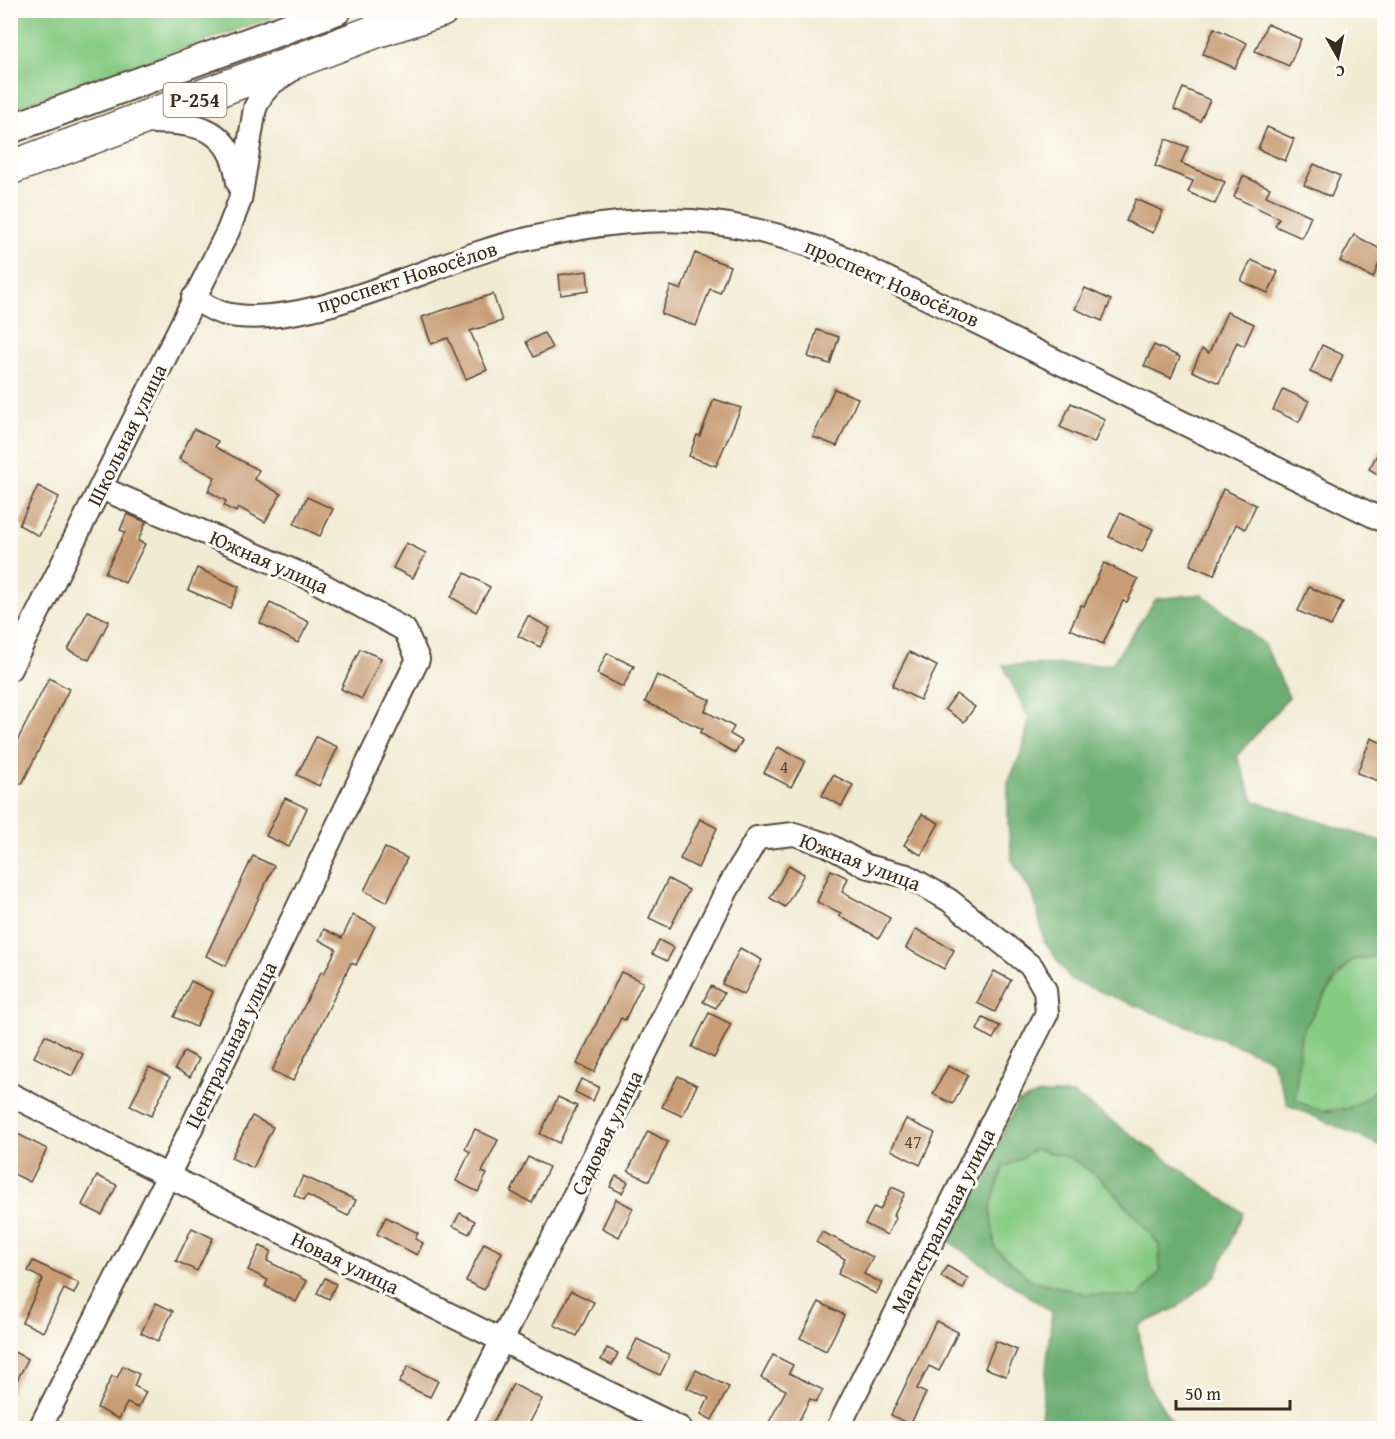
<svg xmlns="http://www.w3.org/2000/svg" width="1395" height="1439" font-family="'Gentium Book Plus',serif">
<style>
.green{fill:#86ca83;stroke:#607a50;stroke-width:1.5}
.forest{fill:#6cae71;stroke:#546c48;stroke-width:1.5;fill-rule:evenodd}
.building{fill:#c89c74}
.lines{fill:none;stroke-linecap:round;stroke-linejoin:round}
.minor-casing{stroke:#564739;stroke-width:26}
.major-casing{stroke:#564739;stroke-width:32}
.highway-casing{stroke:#564739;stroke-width:36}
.minor{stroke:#fff;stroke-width:22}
.major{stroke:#fff;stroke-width:28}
.highway{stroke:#fff;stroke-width:33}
.labels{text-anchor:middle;stroke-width:6;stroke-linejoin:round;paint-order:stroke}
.number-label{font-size:18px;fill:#5e4634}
.shield{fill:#fdfcf7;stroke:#75695f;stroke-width:1.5}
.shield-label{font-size:20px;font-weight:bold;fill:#3b2a1e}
.street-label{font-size:21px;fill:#3b2a1e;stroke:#fdfcf7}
</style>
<rect width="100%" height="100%" fill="#fdfcf7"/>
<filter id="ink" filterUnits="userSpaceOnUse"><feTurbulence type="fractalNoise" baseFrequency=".0167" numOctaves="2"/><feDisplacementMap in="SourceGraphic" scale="12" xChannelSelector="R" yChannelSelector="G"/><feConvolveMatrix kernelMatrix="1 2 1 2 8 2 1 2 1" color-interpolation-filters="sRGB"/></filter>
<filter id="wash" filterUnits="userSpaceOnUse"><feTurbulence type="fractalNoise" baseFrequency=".008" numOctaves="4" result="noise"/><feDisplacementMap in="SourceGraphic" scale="24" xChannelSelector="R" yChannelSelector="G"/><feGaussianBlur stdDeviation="1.35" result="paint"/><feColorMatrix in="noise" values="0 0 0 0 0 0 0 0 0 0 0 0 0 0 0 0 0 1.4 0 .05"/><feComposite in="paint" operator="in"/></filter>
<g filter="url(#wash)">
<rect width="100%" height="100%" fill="#f2ebd4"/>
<g class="green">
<polygon points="11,10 290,10 290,11 11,109"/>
<polygon points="1374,957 1384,963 1384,1083 1357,1106 1318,1112 1295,1099 1301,1034 1314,1009 1352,960"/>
<polygon points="1036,1149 1071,1158 1098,1177 1118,1196 1159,1244 1160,1272 1138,1298 1086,1294 1031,1280 995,1248 990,1208 1003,1168"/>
</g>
<g class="forest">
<path d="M 1202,594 L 1265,645 L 1289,697 L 1237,756 L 1254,801 L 1384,842 L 1384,963 L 1374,957 L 1352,960 L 1335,978 L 1301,1034 L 1295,1099 C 1333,1123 1353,1110 1384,1083 L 1384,1147 L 1288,1105 L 1271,1059 L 1071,980 L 1044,941 L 1034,897 L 1012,860 L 1008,824 L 1008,783 L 1023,748 L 1029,719 L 1003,665 L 1112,664 L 1156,599 Z"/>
<path d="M 1040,1094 L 1073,1094 L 1243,1213 L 1216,1275 L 1178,1307 L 1138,1326 L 1147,1383 L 1176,1428 L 1040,1428 L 1052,1312 L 947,1240 L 1018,1102 ZM 1036,1149 L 1071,1158 L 1098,1177 L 1118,1196 L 1159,1244 L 1160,1272 L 1138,1297 L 1086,1294 L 1031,1280 L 995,1248 L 990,1208 L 1003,1168 Z"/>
</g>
<g id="blocks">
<g class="building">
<polygon points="1267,24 1301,39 1289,66 1255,51"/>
<polygon points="1214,28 1247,43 1235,68 1203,54"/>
<polygon points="1183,88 1210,100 1200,121 1174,109"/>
<polygon points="1267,127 1294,139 1285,161 1258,149"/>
<polygon points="1166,139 1188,147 1181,163 1225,182 1215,204 1188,192 1193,181 1155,166"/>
<polygon points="1314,164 1340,176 1331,197 1304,185"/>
<polygon points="1243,176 1270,188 1266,196 1311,216 1302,238 1275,226 1279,218 1234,197"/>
<polygon points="1136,199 1163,211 1153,233 1126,221"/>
<polygon points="1354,235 1384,251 1373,278 1340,261"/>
<polygon points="695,253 730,266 720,293 710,289 696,326 661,314 671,286 681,290"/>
<polygon points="1251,260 1278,272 1268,293 1241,281"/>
<polygon points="587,271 589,291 561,295 559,275"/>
<polygon points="1085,288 1111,300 1102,321 1075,309"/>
<polygon points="493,294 502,321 470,331 487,370 466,379 448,338 431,344 422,317"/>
<polygon points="1227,312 1254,324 1244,346 1237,342 1219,383 1192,371 1202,349 1209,353"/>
<polygon points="817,330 839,337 830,364 808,357"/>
<polygon points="544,333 552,348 534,357 526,342"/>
<polygon points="1154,345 1180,357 1171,378 1144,366"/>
<polygon points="1322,345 1343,355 1331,381 1310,372"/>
<polygon points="834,389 858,398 837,446 813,437"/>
<polygon points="1283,389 1309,401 1299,422 1273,410"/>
<polygon points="714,399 741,408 716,466 689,456 697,435 700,436"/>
<polygon points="1071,403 1105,419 1094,443 1060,427"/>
<polygon points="194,429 218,441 215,447 259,470 254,479 281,494 265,522 238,507 236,512 224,506 226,501 208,491 215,477 179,459"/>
<polygon points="1384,443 1384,478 1369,469"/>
<polygon points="38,486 59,497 39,536 19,525"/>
<polygon points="1223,489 1256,505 1245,529 1236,524 1214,575 1190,565"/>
<polygon points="307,497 333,509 320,536 294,524"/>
<polygon points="1120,513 1153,529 1142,552 1109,537"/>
<polygon points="127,514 146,522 138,541 145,544 125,583 105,573 125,532 120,530"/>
<polygon points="406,543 426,553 413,578 393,568"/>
<polygon points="1104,563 1138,579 1127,602 1123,601 1103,644 1070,629 1081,605 1084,606"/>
<polygon points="197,568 239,587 230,608 188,590"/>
<polygon points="465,573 490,587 476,612 451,597"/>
<polygon points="1309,587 1343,602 1331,626 1298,611"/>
<polygon points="270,603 309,622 298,643 260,623"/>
<polygon points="88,611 109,621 89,660 68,650"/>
<polygon points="528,616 550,628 540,647 518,636"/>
<polygon points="360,649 381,658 362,699 341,689"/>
<polygon points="909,652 937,666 920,700 892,686"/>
<polygon points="607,653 634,666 623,687 597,674"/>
<polygon points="657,675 710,700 705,711 734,727 730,734 742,741 735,753 700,733 703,729 645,702"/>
<polygon points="49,678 69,689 22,784 10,778 10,755"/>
<polygon points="956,694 975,707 964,722 945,709"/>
<polygon points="316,737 338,747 319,786 297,775"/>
<polygon points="1371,738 1384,744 1384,774 1381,782 1357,773"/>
<polygon points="778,747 805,761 791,787 764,773"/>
<polygon points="833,775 853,785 842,806 822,796"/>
<polygon points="285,798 307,808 289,847 266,836"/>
<polygon points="922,814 939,823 921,855 904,845"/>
<polygon points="700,819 717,828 698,868 680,859"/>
<polygon points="385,848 407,858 387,902 364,891"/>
<polygon points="253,856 274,866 226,966 206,956"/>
<polygon points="789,865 804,874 785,907 770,898"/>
<polygon points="831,870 848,878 842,892 890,918 879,938 839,916 841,913 817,902"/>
<polygon points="668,879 689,890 670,928 649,918"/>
<polygon points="353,915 375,926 356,965 351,963 293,1081 272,1071 321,972 324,974 336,949 319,940 324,929 342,938"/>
<polygon points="916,929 954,950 944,969 906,948"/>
<polygon points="659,940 674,948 667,961 652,954"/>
<polygon points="740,948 762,960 744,995 722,984"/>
<polygon points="994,971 1011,980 995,1012 977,1003"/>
<polygon points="621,972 643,982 625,1020 621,1018 594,1072 577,1064"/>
<polygon points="191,981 213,992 196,1027 174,1017"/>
<polygon points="711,986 724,993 716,1008 703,1002"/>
<polygon points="709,1013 731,1024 714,1058 692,1047"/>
<polygon points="983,1018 1000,1026 993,1039 977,1030"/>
<polygon points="45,1035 83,1054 72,1076 34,1057"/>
<polygon points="184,1051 199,1059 190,1077 175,1069"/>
<polygon points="948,1066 968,1075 953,1104 933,1094"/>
<polygon points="149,1067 170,1077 151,1116 130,1106"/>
<polygon points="678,1076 697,1085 682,1116 662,1107"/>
<polygon points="581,1079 599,1087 593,1101 575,1092"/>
<polygon points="558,1097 577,1106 559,1143 540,1134"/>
<polygon points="252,1116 273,1127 253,1168 231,1158"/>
<polygon points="906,1119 935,1133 920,1165 891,1150"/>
<polygon points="475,1129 498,1140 482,1172 487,1174 478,1192 456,1181 470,1152 465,1149"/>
<polygon points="10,1130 47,1149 30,1182 10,1172"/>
<polygon points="648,1131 668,1142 649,1181 628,1171"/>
<polygon points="528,1157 549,1167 532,1203 511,1192"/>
<polygon points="97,1176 117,1185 102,1215 82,1205"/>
<polygon points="303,1176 356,1200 348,1216 307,1195 304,1200 294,1195"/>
<polygon points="616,1176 628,1182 622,1193 610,1187"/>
<polygon points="892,1187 905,1193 893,1216 896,1218 887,1235 865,1224 874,1207 880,1210"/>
<polygon points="616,1199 633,1208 619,1237 602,1228"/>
<polygon points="460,1213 475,1221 469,1234 453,1226"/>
<polygon points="386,1217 418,1233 415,1239 423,1243 417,1255 377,1234"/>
<polygon points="192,1228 213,1238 197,1271 176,1261"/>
<polygon points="822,1232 873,1257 864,1274 882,1283 876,1294 838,1274 845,1259 816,1242"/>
<polygon points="484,1243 502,1252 484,1290 466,1281"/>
<polygon points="260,1246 271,1251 267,1261 307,1281 296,1302 265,1286 268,1280 248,1270"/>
<polygon points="33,1261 79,1283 74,1294 64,1289 43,1332 22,1322 43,1279 28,1271"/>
<polygon points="947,1266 968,1278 963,1289 941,1277"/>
<polygon points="325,1278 336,1284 329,1299 317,1293"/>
<polygon points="571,1291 594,1302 577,1336 554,1325"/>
<polygon points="819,1302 844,1315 826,1351 800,1338"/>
<polygon points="156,1303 173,1311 158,1341 141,1333"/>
<polygon points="936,1321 958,1332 939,1371 929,1366 917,1389 926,1393 910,1425 891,1415"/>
<polygon points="637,1339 670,1355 660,1375 627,1359"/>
<polygon points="996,1341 1017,1350 1006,1376 985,1368"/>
<polygon points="607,1348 618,1353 612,1365 601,1360"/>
<polygon points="10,1350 28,1359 10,1394"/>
<polygon points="773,1355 793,1365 789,1373 823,1390 816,1402 810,1399 795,1428 766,1428 786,1390 761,1378"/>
<polygon points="123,1366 139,1374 134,1386 146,1392 138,1408 127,1403 119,1419 97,1408 112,1376 117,1378"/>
<polygon points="408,1366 438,1381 430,1397 399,1383"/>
<polygon points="696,1370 729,1387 712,1420 701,1414 709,1398 687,1388"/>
<polygon points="513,1384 542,1399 527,1428 490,1428"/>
</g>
</g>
</g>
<g filter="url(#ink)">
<use href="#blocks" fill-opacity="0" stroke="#564739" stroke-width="1.5"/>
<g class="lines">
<g class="minor-casing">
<g id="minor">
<path d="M 151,122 C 200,122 232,129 238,183"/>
<path d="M 193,298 C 202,303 212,310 222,313 C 290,332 406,277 472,255 C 507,243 545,234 582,228 C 681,211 752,222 845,258 L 1384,521"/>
<polyline points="10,669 228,231 240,200 255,108 262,94 272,83 290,71"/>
<polyline points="10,1094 168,1176 680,1428"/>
<polyline points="40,1428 168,1176 418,659 405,630 312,579 101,488"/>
<polyline points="458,1428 727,890 757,838 794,834 828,845 866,866 907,876 949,900 1032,967 1045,990 1047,1013 838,1428"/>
</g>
</g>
<g class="major-casing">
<polyline id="major" points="10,129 337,10"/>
</g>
<g class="highway-casing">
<polyline id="highway" points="10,168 379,30 442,10"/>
</g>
<use href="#minor" class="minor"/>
<use href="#major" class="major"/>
<use href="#highway" class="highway"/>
</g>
</g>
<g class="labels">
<g class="number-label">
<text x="784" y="773">4</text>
<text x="913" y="1148">47</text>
</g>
<rect class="shield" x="163.5" y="83" width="63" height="34" rx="4.5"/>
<g class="shield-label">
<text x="195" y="107">Р-254</text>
</g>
<g class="street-label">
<text transform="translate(407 277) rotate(-18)" y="7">проспект Новосёлов</text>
<text transform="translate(892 283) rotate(24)" y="7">проспект Новосёлов</text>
<text transform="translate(127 435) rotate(-64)" y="7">Школьная улица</text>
<text transform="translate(269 562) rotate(24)" y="7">Южная улица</text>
<text transform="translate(860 862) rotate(21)" y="7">Южная улица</text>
<text transform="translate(231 1045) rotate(-64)" y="7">Центральная улица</text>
<text transform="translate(607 1133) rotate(-64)" y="7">Садовая улица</text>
<text transform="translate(943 1221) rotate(-63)" y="7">Магистральная улица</text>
<text transform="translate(345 1263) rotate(26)" y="7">Новая улица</text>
</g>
</g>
<rect width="1395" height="1439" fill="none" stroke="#fdfcf7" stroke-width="36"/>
<g transform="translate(1338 57) rotate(171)" stroke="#fdfcf7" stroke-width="4.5" paint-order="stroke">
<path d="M0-4.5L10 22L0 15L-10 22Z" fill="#3b2a1e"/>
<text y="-9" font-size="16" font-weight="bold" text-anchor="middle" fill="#3b2a1e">С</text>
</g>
<path d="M1176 1400v9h114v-9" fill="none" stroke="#3b2a1e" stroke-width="3"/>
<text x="1185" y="1400" font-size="18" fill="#3b2a1e" stroke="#fdfcf7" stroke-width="4.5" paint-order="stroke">50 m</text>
</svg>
